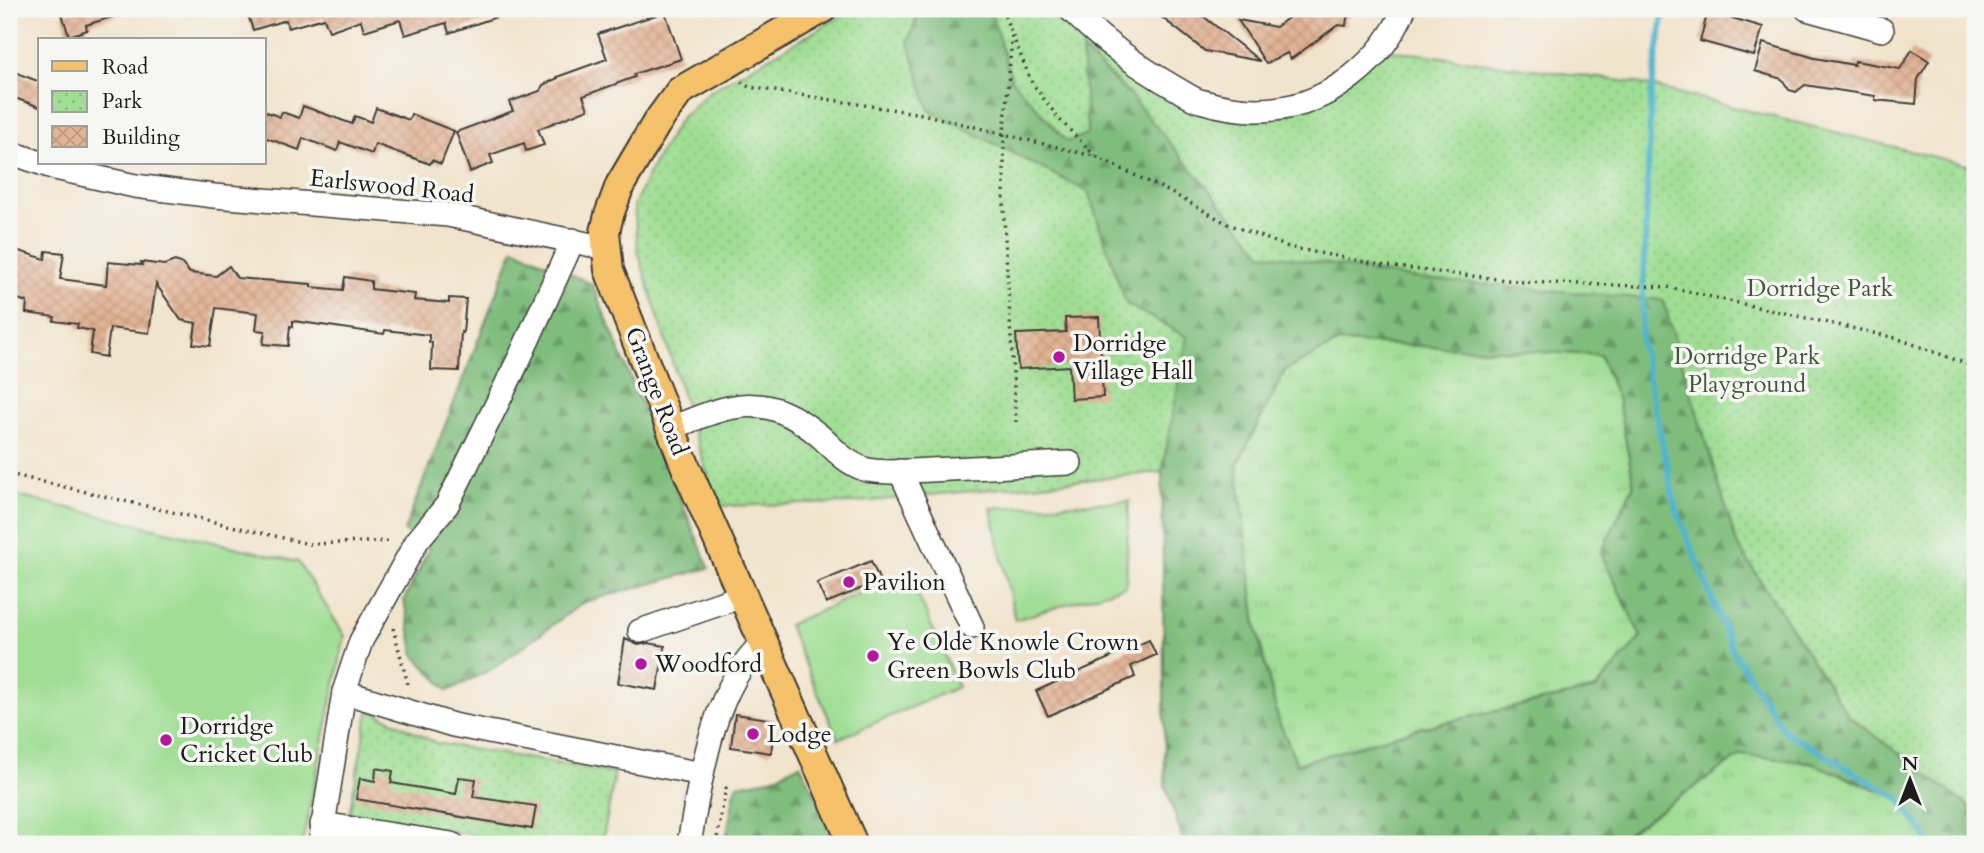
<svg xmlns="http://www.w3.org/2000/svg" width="1984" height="853" font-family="Cardo,serif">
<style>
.grass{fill:url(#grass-tufts);stroke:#5e7d58;stroke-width:2}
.forest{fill:url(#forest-firs);stroke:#4e6c4c;stroke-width:2;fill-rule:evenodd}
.park{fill:url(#park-dots);stroke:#5e7d58;stroke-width:2}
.pitch{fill:#9fde93;stroke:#5e7d58;stroke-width:2}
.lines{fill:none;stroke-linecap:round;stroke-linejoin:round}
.stream{stroke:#4fb4cd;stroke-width:6}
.building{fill:url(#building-cross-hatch)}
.minor-casing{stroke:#3c3a36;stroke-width:26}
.major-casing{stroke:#3c3a36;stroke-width:32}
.path{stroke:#3c3a36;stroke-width:3.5;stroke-dasharray:2 5;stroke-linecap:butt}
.minor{stroke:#fff;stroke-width:23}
.major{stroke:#f5c16b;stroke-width:28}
.poi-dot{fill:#b5179e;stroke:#f6f6f2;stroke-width:2.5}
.labels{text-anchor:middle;stroke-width:7;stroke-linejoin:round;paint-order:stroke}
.street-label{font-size:24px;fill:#1c1c1c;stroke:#f6f6f2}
.park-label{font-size:24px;fill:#435640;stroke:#f6f6f2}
.poi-label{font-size:24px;fill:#1c1c1c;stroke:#f6f6f2;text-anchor:start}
</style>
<defs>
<pattern id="grass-tufts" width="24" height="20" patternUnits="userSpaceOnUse" patternTransform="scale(1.75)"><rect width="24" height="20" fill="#9fde93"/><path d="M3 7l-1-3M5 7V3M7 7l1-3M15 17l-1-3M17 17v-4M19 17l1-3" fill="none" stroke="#88be7e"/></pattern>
<pattern id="forest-firs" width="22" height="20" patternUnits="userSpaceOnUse" patternTransform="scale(1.75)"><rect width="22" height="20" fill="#7fbd7d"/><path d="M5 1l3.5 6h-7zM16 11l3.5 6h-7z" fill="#679966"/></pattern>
<pattern id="park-dots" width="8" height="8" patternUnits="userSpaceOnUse" patternTransform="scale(1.75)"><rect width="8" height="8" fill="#9fde93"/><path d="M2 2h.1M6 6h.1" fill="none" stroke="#88be7e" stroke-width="1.8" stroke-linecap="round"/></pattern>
<pattern id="building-cross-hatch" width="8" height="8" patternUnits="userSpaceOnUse" patternTransform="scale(1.75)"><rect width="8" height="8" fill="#e2b394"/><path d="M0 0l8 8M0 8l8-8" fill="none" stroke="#c1997f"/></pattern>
</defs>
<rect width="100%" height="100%" fill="#f6f6f2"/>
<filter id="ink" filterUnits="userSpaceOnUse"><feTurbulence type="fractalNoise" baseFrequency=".0143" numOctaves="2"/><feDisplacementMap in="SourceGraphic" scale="14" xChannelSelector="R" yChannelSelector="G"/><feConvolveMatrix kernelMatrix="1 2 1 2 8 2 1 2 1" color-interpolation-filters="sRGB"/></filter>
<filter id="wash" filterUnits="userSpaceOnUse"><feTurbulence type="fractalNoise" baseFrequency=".00686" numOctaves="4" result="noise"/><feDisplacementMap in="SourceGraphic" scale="28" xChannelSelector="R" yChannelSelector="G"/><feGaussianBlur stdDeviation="1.57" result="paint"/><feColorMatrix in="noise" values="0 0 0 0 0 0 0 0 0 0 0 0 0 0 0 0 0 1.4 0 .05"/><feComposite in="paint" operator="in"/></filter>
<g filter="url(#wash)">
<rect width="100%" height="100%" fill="#f1e4cc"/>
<g class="grass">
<polygon points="1339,342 1600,355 1618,401 1634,484 1601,553 1641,637 1596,689 1420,728 1297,764 1279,722 1256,626 1237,465 1285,370"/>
<polygon points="1741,755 1809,762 1900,799 1930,844 1611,844"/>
</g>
<g class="forest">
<path d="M 925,9 L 990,9 L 1012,80 L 1087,134 L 1081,48 L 1127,93 L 1663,300 L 1737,544 L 1848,715 L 1975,811 L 1975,844 L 1930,844 L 1900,799 L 1809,762 L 1741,755 L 1611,844 L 1184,844 L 1165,785 L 1162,472 L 1187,337 L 1126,304 L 1088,192 L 929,110 L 908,41 L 919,12 ZM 1339,342 L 1600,355 L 1618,401 L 1634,484 L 1601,553 L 1641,637 L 1596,689 L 1420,728 L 1297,764 L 1279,722 L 1256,626 L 1237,465 L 1285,370 Z"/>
<polygon points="514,248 592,284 709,568 584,602 494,668 448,691 415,656 404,600 429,549 404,531"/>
<polygon points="800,764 841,844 725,844 736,785 770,779"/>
</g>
<g class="park">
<polygon points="854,9 925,9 919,12 908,41 929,110 1088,192 1126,304 1187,337 1162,472 850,503 717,506 638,252 634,205 653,165 680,119 710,91"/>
<polygon points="990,9 1057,9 1096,47 1255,119 1389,50 1637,83 1975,167 1975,811 1848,715 1737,544 1663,300 1419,279 1262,253 1128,93 1082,49 1087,134 1067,142 1012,80"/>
<polygon points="369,709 436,743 615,773 602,844 496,844 496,839 349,815"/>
</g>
<g class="pitch">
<polygon points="9,494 298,562 345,636 302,844 9,844"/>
<polygon points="1129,501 1126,586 1015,620 991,508"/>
<polygon points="908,572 958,687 838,739 788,625"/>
</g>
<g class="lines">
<polyline class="stream" points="1664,9 1651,95 1641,342 1676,509 1733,651 1784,731 1900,799 1930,844"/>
</g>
<g id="blocks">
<g class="building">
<polygon points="80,9 125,9 125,13 86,25 87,30 69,36 62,14"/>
<polygon points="246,9 507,9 508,13 449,33 446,23 405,35 400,20 364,31 361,20 329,31 324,18 288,28 286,20 253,30"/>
<polygon points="1151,9 1194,9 1260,61 1205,51"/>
<polygon points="1300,9 1361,9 1347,18 1346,26 1338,25 1291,59 1287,53 1266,64 1238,20 1276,27"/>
<polygon points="1708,11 1763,27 1754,56 1700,41"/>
<polygon points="665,12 681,59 634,74 635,77 583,96 588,109 538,129 544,145 526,151 524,143 490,155 493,163 470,172 456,132 513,111 509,102 540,91 543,85 558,78 557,77 607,59 598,34"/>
<polygon points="1763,43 1815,58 1854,65 1855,61 1900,69 1912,50 1929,61 1918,79 1916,104 1875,100 1875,96 1805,85 1796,92 1789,90 1782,79 1755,71"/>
<polygon points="9,70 40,82 40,107 9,96"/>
<polygon points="303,106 352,124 355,116 371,122 376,108 409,120 411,114 454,131 441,164 432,160 430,164 375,144 372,154 340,142 337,151 303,138 299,150 264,137 264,111 280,117 282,112 299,118"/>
<polygon points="9,248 45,259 46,251 64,253 60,279 106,285 108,262 142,265 141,262 164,265 175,261 181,263 190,273 216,276 229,266 237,278 311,284 311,287 343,290 345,277 371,281 371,289 415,294 414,300 449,303 449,298 466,299 463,333 461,332 459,371 431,370 432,342 429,342 429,335 385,330 384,334 293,321 293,327 290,326 288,346 263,344 265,331 256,330 258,313 216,308 210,346 193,344 196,323 181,320 156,284 149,333 110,328 106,357 90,354 93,331 77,328 78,324 54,321 55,317 26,313 27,302 9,296"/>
<polygon points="1099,317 1103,397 1071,399 1069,366 1018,369 1016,334 1066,332 1065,318"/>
<polygon points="871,561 880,581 826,603 817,583"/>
<polygon points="625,639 638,645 648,643 665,646 657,690 618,683"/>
<polygon points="1149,640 1156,655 1131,666 1135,677 1048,716 1036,691"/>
<polygon points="735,714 775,720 771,753 731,747"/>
<polygon points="376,768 393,771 391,783 456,794 459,777 476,779 473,797 536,806 532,829 356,799 360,778 375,781"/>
</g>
</g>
</g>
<g filter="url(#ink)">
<use href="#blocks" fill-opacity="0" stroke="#3c3a36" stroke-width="2"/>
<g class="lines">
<g class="minor-casing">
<g id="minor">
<path d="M 1070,9 C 1101,40 1138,67 1177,89 C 1184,93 1192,99 1200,101 C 1224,108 1250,112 1274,109 C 1330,104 1383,60 1404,9"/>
<polyline points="1807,9 1882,30"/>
<polyline points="9,152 55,168 135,186 214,196 448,215 606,248"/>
<path d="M 672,428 C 732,403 766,390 821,437 C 834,449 846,463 864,469 C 872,472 882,471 890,472 L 1070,463"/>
<polyline points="900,471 972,627"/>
<polyline points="640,631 742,596"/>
<polyline points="344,692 453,725 702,774"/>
<polyline points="322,824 452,844"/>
<polyline points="320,844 344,692 361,641 417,541 447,505 520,357 573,240"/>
<path d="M 689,844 C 700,782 712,687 763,643"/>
</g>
</g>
<g class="major-casing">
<polyline id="major" points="822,9 680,91 656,124 620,185 609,215 605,232 609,270 687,470 853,844"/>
</g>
<g class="path">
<polyline points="1004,9 1005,17 1032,83 1059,119 1095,156"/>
<polyline points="1012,36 1004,134 1004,219 1016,422"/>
<polyline points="741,82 749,87 922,114 1097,157 1168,191 1228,224 1288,247 1386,266 1524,282 1667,287 1896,338 1975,367"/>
<polyline points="9,474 309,544 392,541"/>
<polyline points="393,628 409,688"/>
<polyline points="716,844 726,788 722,786"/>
</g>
<use href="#minor" class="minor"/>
<use href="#major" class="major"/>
</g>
</g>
<g class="poi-dot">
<circle cx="1059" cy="357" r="7"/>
<circle cx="849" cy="582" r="7"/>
<circle cx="873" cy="656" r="7"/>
<circle cx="641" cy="664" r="7"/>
<circle cx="753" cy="734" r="7"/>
<circle cx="166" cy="740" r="7"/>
</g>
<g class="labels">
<g class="street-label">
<text transform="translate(392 186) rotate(6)" y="8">Earlswood Road</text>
<text transform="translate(657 391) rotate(69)" y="8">Grange Road</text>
</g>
<g class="park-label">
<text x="1820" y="296">Dorridge Park</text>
<text x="1747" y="364">Dorridge Park<tspan x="1747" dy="28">Playground</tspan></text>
</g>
<g class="poi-label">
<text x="1073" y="351">Dorridge<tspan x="1073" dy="28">Village Hall</tspan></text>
<text x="863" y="590">Pavilion</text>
<text x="887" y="650">Ye Olde Knowle Crown<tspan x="887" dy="28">Green Bowls Club</tspan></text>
<text x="655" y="672">Woodford</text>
<text x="180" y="734">Dorridge<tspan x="180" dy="28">Cricket Club</tspan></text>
<text x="767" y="742">Lodge</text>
</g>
</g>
<rect width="1984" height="853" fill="none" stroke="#f6f6f2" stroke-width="35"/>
<rect x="38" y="38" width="228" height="126" fill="#f6f6f2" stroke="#9f9f9c" stroke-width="2"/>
<rect x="52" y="61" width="35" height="10" fill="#f5c16b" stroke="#9f9f9c" stroke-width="2"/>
<text x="102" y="74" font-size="21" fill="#1c1c1c">Road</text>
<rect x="52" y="91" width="35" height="21" fill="url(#park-dots)" stroke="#9f9f9c" stroke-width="2"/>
<text x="102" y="108" font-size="21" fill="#1c1c1c">Park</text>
<rect x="52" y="126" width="35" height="21" fill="url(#building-cross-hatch)" stroke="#9f9f9c" stroke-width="2"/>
<text x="102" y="144" font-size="21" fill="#1c1c1c">Building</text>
<g transform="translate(1910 780)" stroke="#f6f6f2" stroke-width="5" paint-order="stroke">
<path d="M0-5L12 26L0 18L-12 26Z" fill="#1c1c1c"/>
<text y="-10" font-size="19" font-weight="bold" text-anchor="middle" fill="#1c1c1c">N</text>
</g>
</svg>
